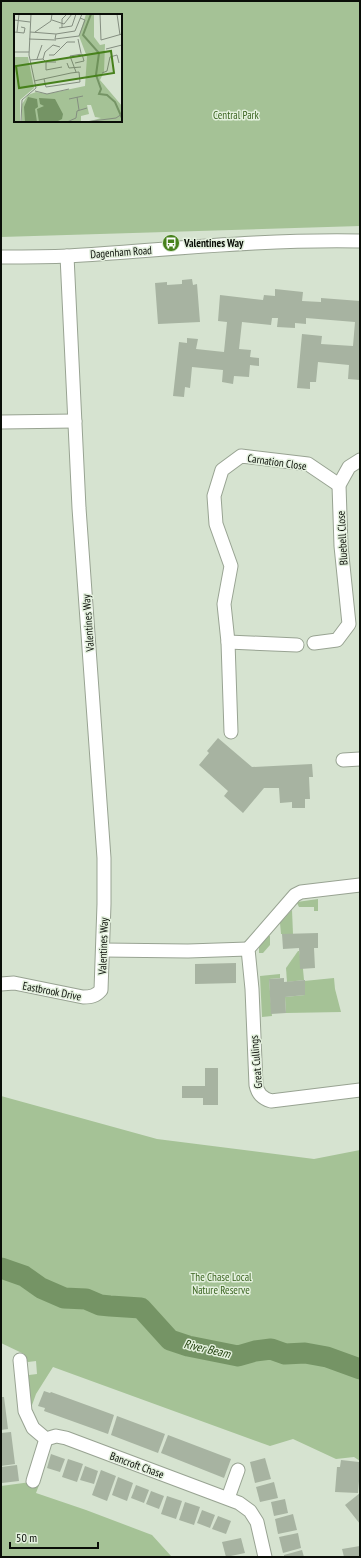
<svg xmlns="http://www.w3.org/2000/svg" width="361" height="1558" font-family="'PT Sans Narrow',sans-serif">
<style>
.green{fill:#a5c296;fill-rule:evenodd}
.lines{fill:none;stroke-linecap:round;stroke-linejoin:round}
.river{stroke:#759465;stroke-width:21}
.building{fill:#a7b3a1}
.minor-casing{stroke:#98a392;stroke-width:15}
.minor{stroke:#fff;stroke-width:13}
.labels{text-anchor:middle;stroke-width:3;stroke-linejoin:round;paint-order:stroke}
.park-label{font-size:11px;fill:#3c6522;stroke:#e3f0dd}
.poi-label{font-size:11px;font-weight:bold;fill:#0a0e08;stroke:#e3f0dd;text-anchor:start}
.street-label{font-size:11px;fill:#0a0e08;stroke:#e3f0dd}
.water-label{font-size:12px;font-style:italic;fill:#23420f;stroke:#e3f0dd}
.inset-river{fill:none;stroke:#759465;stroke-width:2}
.inset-road{fill:none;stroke:#848e80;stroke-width:1}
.view{fill:#47811c;fill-opacity:0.15;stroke:#47811c;stroke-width:2}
.inset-edge{fill:none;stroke:#0a0e08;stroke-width:2}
</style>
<rect width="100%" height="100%" fill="#d6e3d0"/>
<g class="green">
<path d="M 1,1 L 360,1 L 360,226 L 1,237 ZM 15,15 L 121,15 L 121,121 L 15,121 Z"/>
<polygon points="318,899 318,911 314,911 314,907 299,907 297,903 297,902"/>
<polygon points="292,910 293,934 281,934 280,923"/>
<polygon points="268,936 270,936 270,945 263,953 259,953 259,947"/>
<polygon points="298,951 299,951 303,969 304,980 287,982 286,968"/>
<polygon points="280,974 280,978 269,979 272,1016 262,1017 260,976"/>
<polygon points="334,978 335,989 341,1012 286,1013 285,997 305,995 304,981"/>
<polygon points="1,1096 157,1139 314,1159 360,1150 360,1461 354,1457 336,1459 293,1439 270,1446 53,1367 36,1394 31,1408 27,1377 29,1375 37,1374 36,1361 28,1362 25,1359 24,1354 1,1343"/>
<polygon points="31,1482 39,1485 36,1493 86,1510 152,1535 171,1556 1,1557 1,1486"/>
</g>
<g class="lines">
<polyline class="river" points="1,1268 24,1276 41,1288 64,1298 86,1299 100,1305 110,1306 141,1308 170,1340 188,1346 238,1356 255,1351 271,1349 285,1354 305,1353 327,1357 360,1369"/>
</g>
<g class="building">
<polygon points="192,279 193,285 197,284 200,322 158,324 155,283 167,282 167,285 182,284 182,280"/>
<polygon points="275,289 303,292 302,301 321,302 321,298 360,301 360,380 348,379 349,365 318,362 316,382 310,382 310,389 297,388 302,334 322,336 321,344 353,346 355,322 306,318 306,324 295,323 295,328 277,327 278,318 272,318 271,325 242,322 239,349 251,350 250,357 259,358 259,366 250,365 249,377 234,376 233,384 222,382 223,370 192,367 190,388 185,387 184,397 173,396 179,342 187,343 187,338 198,339 196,349 224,352 227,322 218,321 220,295 263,300 264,295 275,296"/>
<polygon points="218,738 252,767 312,764 313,777 309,777 310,799 305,799 305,808 292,808 292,802 280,803 279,788 264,788 243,813 224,796 228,791 199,765 209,753 207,751"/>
<polygon points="318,933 318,948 314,948 315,968 300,969 299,948 283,949 282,934"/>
<polygon points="236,963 236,983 195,984 195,964"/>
<polygon points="284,978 284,982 305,980 305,995 285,997 286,1013 271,1014 269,979"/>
<polygon points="205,1068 218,1068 218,1105 203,1105 203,1098 182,1098 182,1086 205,1086"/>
<polygon points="44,1391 50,1393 51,1392 114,1415 108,1434 44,1411 45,1408 38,1406"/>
<polygon points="1,1397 4,1397 8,1429 1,1430"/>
<polygon points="117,1416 165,1434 158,1453 111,1435"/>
<polygon points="11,1432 15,1464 1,1466 1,1433"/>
<polygon points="168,1435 231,1459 224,1478 161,1453"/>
<polygon points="51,1454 65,1459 60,1472 47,1468"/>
<polygon points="265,1458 271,1479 255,1483 250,1462"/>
<polygon points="68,1459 83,1464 77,1482 62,1477"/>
<polygon points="341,1460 359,1462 359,1468 360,1469 358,1493 335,1492 337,1467 340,1467"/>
<polygon points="17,1465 19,1481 2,1483 1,1467"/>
<polygon points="85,1466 98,1471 94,1484 80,1480"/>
<polygon points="101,1470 116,1476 107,1501 92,1495"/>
<polygon points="118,1477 133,1483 127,1501 112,1495"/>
<polygon points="274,1482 278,1498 260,1502 256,1487"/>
<polygon points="136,1485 149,1490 144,1503 131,1498"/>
<polygon points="151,1491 164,1496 159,1509 146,1504"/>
<polygon points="360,1493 360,1524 345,1505"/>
<polygon points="167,1496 182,1501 176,1519 161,1514"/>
<polygon points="285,1499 288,1513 274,1516 271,1502"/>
<polygon points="185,1502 200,1507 194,1525 179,1520"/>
<polygon points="202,1510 215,1515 210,1528 197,1523"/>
<polygon points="293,1514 297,1530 278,1534 275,1519"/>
<polygon points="218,1516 231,1521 226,1534 212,1529"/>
<polygon points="298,1533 301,1548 283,1553 279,1537"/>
<polygon points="241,1538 245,1553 226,1557 222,1542"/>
<polygon points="360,1546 360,1557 344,1557 342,1549"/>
<polygon points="302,1550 304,1557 284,1557 284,1555"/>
</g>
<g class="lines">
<g class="minor-casing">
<g id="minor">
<path d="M 1,257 C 23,257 46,257 68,256 C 165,250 263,239 360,241"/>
<polyline points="1,422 75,421"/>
<polyline points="228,642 297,645"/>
<polyline points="314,643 337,640 349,624 341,546 339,485 349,467 360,460"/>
<polyline points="231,732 228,642 224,604 231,566 216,524 214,496 222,470 241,456 308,464 339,485"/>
<polyline points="343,760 360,759"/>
<path d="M 360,885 L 301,892 L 295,895 L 248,949 L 252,989 L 256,1085 C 258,1094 262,1098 271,1101 L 360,1090"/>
<polyline points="103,950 188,951 248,949"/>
<path d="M 1,984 L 14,983 L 83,997 C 91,997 96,996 101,990 L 104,904 L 104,858 L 79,508 L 67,256"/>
<polyline points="20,1360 25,1411 33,1428 46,1439 56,1436 66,1438 239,1503 250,1511 257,1522 265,1557"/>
<polyline points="33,1481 46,1439"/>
<polyline points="228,1498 238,1470"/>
</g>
</g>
<use href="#minor" class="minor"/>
</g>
<defs>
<g id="bus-disc" transform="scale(0.9)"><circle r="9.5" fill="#47811c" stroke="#e3f0dd"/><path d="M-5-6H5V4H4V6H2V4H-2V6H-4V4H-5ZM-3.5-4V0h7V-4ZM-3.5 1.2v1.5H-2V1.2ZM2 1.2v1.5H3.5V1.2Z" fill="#fff"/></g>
</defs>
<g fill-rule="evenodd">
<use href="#bus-disc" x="171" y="243"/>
</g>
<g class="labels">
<g class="park-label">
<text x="236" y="119">Central Park</text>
<text x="221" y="1281">The Chase Local<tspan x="221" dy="13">Nature Reserve</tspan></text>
</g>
<g class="poi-label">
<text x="184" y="247">Valentines Way</text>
</g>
<g class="street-label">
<text transform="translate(121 252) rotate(-4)" y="4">Dagenham Road</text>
<text transform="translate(277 462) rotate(8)" y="4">Carnation Close</text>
<text transform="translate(342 538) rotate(-93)" y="4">Bluebell Close</text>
<text transform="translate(88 623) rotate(-94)" y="4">Valentines Way</text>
<text transform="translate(103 946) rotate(-88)" y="4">Valentines Way</text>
<text transform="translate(52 991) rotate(11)" y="4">Eastbrook Drive</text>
<text transform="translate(256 1062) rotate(-95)" y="4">Great Cullings</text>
<text transform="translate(137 1465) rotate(20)" y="4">Bancroft Chase</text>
</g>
<g class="water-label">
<text transform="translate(207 1349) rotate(13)" y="4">River Beam</text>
</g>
</g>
<g transform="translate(14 14)">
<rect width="108" height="108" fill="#d6e3d0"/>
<path d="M 72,0 L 80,0 L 80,23 L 86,31 L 91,30 L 90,58 L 86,66 L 108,92 L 108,108 L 73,108 L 87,104 L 81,103 L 77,91 L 73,91 L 75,100 L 67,102 L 67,108 L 8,108 L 8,90 L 14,81 L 22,78 L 33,80 L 71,72 L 73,43 L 65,22 ZM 0,43 L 14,43 L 20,74 L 6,86 L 6,108 L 0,108 Z" fill="#a5c296"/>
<path d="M 14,83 L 23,85 L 24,93 L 21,95 L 23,108 L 11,108 L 10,93 ZM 25,84 L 41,85 L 49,100 L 48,105 L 42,108 L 25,108 L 23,95 L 30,92 L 26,90 Z" fill="#759465"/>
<path class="inset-river" d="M 77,0 L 69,21 L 85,39 L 82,61 L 87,75 L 85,80 L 93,81 L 101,88 L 108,104"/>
<path class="inset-road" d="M 86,0 L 87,26 L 108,20M 103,0 L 106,21M 0,6 L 16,8M 38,6 L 50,10 L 58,0M 45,14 L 58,12 L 62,0M 48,14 L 48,5 L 53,0M 0,18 L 10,19 L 11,14 L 7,13M 3,18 L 5,0M 16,18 L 42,20 L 61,17 L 68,0M 21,18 L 37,7 L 38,0M 42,20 L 41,25 L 65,22 L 71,6 L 66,4M 15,25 L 42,26M 64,25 L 67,39M 92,35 L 108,31M 0,38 L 15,38M 35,41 L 40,41 L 53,28 L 61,28M 23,45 L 28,31M 29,45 L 31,38 L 39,31 L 46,33M 29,45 L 32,48 L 42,48M 16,46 L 29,45M 32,48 L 32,56 L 48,53M 53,49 L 55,54 L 67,53M 61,49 L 70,47 L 68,40 L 56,42 L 62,58M 88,59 L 93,57 L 96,43 L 103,41 L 105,49M 20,67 L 57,59 L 65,58 L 66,68 L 32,73 L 30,65M 21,77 L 33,80 L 55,75M 63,83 L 65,96M 55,85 L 69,82M 7,108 L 8,86 L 22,74 L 15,41 L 17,0M 53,108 L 62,104 L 63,97 L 73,94M 71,108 L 102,104 L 108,100"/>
<path class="view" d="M 97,37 L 100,59 L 5,74 L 2,52 Z"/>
<rect width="108" height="108" class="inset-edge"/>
</g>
<rect width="361" height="1558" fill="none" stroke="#0a0e08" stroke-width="4"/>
<path d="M10 1542v6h88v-6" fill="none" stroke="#0a0e08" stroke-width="2"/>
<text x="16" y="1542" font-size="12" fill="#0a0e08" stroke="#e3f0dd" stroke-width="3" paint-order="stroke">50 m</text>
</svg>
